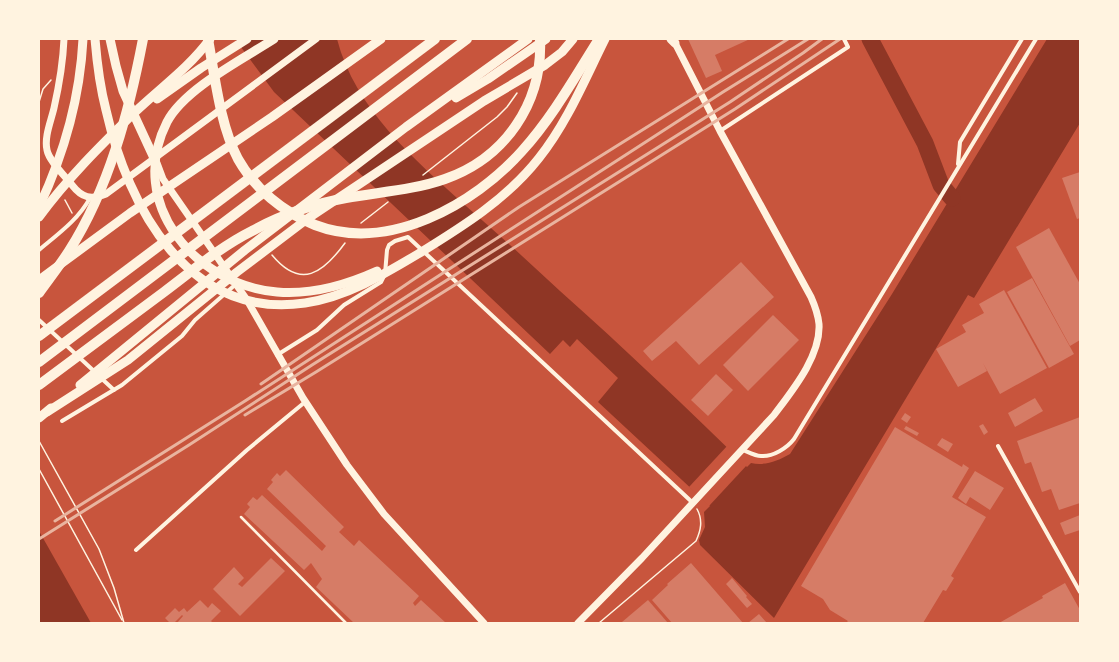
<svg xmlns="http://www.w3.org/2000/svg" width="1119" height="662" font-family="'Alegreya Sans',sans-serif">
<style>
.water{fill:#8f3625}
.pier{fill:#c8553d}
.lines{fill:none;stroke-linecap:round;stroke-linejoin:round}
.river{stroke:#8f3625;stroke-width:17}
.building{fill:#d67c66}
.path{stroke:#fff3e0;stroke-width:1.5}
.service{stroke:#fff3e0;stroke-width:2.5}
.minor{stroke:#fff3e0;stroke-width:4}
.tertiary{stroke:#fff3e0;stroke-width:7}
.trunk{stroke:#fff3e0;stroke-width:9}
.motorway{stroke:#fff3e0;stroke-width:10}
.rail{stroke:#e9b49f;stroke-width:3}
</style>
<rect width="100%" height="100%" fill="#c8553d"/>
<g class="water">
<path d="M 235,39 L 337,39 C 355,109 414,159 466,206 C 498,234 529,262 560,291 C 624,348 686,407 747,467 L 751,463 C 765,466 778,461 790,454 L 892,294 L 1047,39 L 1080,39 L 1080,123 L 974,298 L 968,295 L 774,618 L 700,545 L 699,540 L 705,527 L 704,512 L 710,506 L 598,402 L 618,378 L 577,339 L 570,347 L 563,340 L 550,354 L 274,92 Z"/>
<polygon points="39,531 91,623 39,623"/>
</g>
<polygon class="pier" points="728,445 747,465 709,506 689,487"/>
<g class="lines">
<polyline class="river" points="870,39 925,143 941,185 952,198"/>
</g>
<g class="building">
<polygon points="688,39 750,39 715,55 722,71 706,78"/>
<polygon points="1080,172 1080,218 1077,219 1062,178"/>
<polygon points="1049,228 1080,284 1080,340 1070,346 1016,247"/>
<polygon points="741,262 774,297 699,365 676,341 652,361 643,351"/>
<polygon points="1032,278 1074,354 1049,368 1007,292"/>
<polygon points="1004,290 1047,368 1000,394 983,363 987,371 958,387 936,349 966,332 962,325 984,313 979,304"/>
<polygon points="773,315 799,340 748,391 723,365"/>
<polygon points="716,374 733,390 708,416 691,400"/>
<polygon points="1035,398 1043,411 1015,427 1008,413"/>
<polygon points="905,413 911,417 907,423 901,419"/>
<polygon points="1080,417 1080,503 1059,510 1051,489 1042,492 1031,462 1025,464 1017,441"/>
<polygon points="983,424 988,432 984,435 979,426"/>
<polygon points="906,426 919,433 917,436 904,429"/>
<polygon points="895,427 962,467 963,464 969,468 952,497 986,517 951,576 954,578 946,591 943,590 923,623 846,623 848,621 830,610 823,599 801,586"/>
<polygon points="942,438 953,444 948,452 937,445"/>
<polygon points="286,470 344,527 339,532 354,546 359,540 419,596 413,603 415,606 421,600 446,623 354,623 316,587 322,579 311,563 304,570 244,514 250,507 247,504 253,497 257,500 262,495 322,551 326,546 267,489 273,482 271,480 277,473 280,476"/>
<polygon points="975,471 1004,488 990,510 970,497 966,504 958,498"/>
<polygon points="1080,515 1080,530 1065,535 1060,523"/>
<polygon points="271,558 285,571 240,616 213,589 234,567 244,578 238,584 242,587"/>
<polygon points="691,563 743,623 672,623 652,600 668,585 667,584"/>
<polygon points="732,578 747,596 746,597 752,604 747,608 726,584"/>
<polygon points="1065,583 1080,610 1080,623 999,623 1043,598 1042,596"/>
<polygon points="200,600 208,608 212,603 221,611 211,621 213,623 177,623 183,616 182,615 174,623 170,623 165,618 175,608 179,612 184,608 187,612"/>
<polygon points="648,600 668,623 623,623 622,622"/>
<polygon points="759,614 767,623 748,623"/>
</g>
<g class="lines">
<g class="path">
<polyline points="39,102 43,89 51,80"/>
<polyline points="423,175 497,117 507,107 517,93"/>
<polyline points="65,200 72,213"/>
<polyline points="361,223 388,202"/>
<path d="M 272,255 C 301,290 323,273 345,243"/>
<polyline points="39,441 99,549 114,588 124,623"/>
<polyline points="39,469 122,620"/>
<path d="M 599,623 L 696,541 C 701,530 703,520 697,509"/>
</g>
<polyline class="service" points="241,517 346,623"/>
<g class="minor">
<polyline points="720,131 848,47 844,39"/>
<polyline points="958,164 960,142 1022,39"/>
<path d="M 39,250 C 58,234 78,220 90,198"/>
<polyline points="39,320 96,373"/>
<polyline points="277,355 317,330 344,305 381,282 385,274 387,250 389,245 395,241 408,237 693,503"/>
<polyline points="101,378 114,390"/>
<polyline points="62,421 122,385 182,336 195,320 236,284"/>
<polyline points="998,446 1080,592"/>
<path d="M 743,450 C 748,452 755,456 761,456 C 773,457 787,448 794,439 L 1036,39"/>
<polyline points="136,550 247,450 305,402"/>
</g>
<g class="tertiary">
<path d="M 64,39 C 63,62 59,86 54,108 C 51,121 44,137 47,150 C 49,161 65,176 72,185 C 82,198 91,200 106,194 L 316,39"/>
<polyline points="157,163 163,179 247,300 303,398 347,465 384,514 484,623"/>
<path d="M 578,623 L 642,558 L 774,415 C 792,391 821,356 819,324 C 818,314 815,306 811,297 L 720,131 L 675,43"/>
</g>
<g class="trunk">
<path d="M 95,39 C 97,63 100,87 106,110 C 128,207 188,320 305,303 C 346,297 383,275 418,254 C 462,227 507,199 539,158 C 567,123 585,79 605,39"/>
<polyline points="110,39 116,66 123,91 154,158"/>
<path d="M 274,39 C 243,59 184,89 167,122 C 126,203 195,285 277,292 C 311,295 346,285 377,271"/>
<polyline points="671,39 675,43"/>
<polyline points="456,98 488,79 546,39"/>
<polyline points="157,99 201,68 247,39"/>
<path d="M 39,207 C 64,154 80,98 83,39"/>
<path d="M 39,217 C 67,179 100,146 134,113 C 159,89 189,68 210,39"/>
<polyline points="39,280 130,213 272,117 381,39"/>
<polyline points="80,385 245,250 406,127 528,39"/>
<polyline points="47,412 128,360 237,272 307,219 484,101 545,65 562,52 573,39"/>
<polyline points="39,418 51,408"/>
</g>
<g class="motorway">
<path d="M 208,39 C 215,77 220,125 238,159 C 255,189 283,212 315,225 C 388,253 474,205 522,151 C 552,118 575,77 599,39"/>
<path d="M 39,293 C 49,279 60,265 69,251 C 109,188 129,112 143,39"/>
<polyline points="39,336 435,39"/>
<polyline points="39,362 467,39"/>
<path d="M 39,385 C 81,354 122,323 164,292 C 192,271 220,247 252,231 C 281,215 313,204 346,198 C 379,192 414,190 445,179 C 505,158 543,103 540,39"/>
</g>
<g class="rail">
<polyline points="261,384 519,207 788,39"/>
<polyline points="245,415 316,372 735,109 840,39"/>
<polyline points="55,521 245,401 723,92 808,39"/>
<polyline points="39,539 189,445 312,365 730,102 803,53 822,39"/>
</g>
</g>
<rect width="1119" height="662" fill="none" stroke="#fff3e0" stroke-width="80"/>
</svg>
